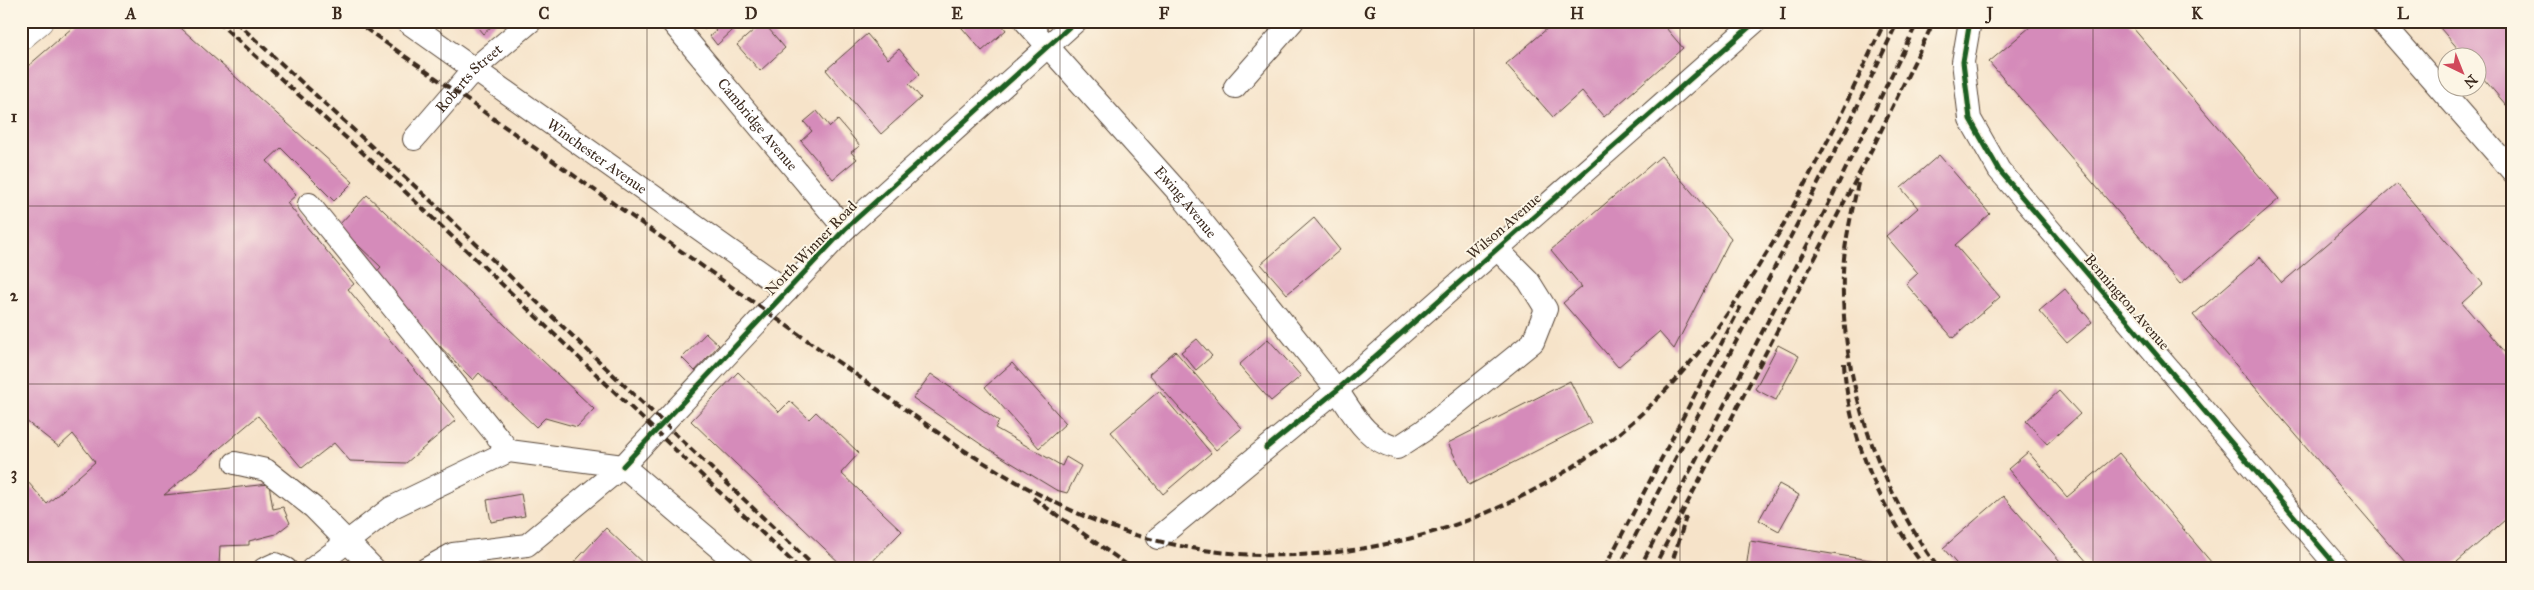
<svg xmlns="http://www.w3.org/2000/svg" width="2534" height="590" font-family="'IM FELL Great Primer',serif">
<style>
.building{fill:#d58bba}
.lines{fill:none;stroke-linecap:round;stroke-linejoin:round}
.minor-casing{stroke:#574638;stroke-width:24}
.major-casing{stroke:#574638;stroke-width:29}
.minor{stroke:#fff;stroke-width:22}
.major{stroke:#fff;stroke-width:28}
.rail{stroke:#3b2a1e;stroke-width:4;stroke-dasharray:8 4;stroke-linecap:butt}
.cycleway-casing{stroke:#fcf5e5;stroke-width:8}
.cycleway{stroke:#1b5e20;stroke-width:5}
.grid{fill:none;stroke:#3b2a1e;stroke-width:1;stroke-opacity:0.55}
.labels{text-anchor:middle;stroke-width:4;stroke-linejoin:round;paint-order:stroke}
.street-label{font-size:15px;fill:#3b2a1e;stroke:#fcf5e5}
.neatline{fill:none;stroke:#3b2a1e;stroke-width:2}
.grid-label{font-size:16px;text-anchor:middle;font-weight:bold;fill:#3b2a1e}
</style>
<rect width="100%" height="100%" fill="#fcf5e5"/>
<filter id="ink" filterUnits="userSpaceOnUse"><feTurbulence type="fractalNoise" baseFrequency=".02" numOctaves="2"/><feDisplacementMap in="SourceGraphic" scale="10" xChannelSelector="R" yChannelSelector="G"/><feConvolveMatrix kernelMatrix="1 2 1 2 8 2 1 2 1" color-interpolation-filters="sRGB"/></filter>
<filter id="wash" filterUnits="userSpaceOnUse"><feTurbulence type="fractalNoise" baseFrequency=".0096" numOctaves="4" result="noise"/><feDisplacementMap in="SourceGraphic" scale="20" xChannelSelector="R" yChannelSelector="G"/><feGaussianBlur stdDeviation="1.12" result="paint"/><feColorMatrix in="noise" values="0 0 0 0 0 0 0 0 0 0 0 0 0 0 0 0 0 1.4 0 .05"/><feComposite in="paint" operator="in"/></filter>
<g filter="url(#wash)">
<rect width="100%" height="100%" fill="#f6e3c9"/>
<g id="blocks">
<g class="building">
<polygon points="80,21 173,21 353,182 334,201 281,148 267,161 296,195 287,203 354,284 348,289 456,420 406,463 350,461 334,443 302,468 258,416 164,495 269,484 273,509 283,507 290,523 276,534 249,541 249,545 220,546 219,566 192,569 21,569 21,474 47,504 95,462 73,434 59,447 21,417 21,72"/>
<polygon points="472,21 498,21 483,34"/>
<polygon points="699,21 724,21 732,31 717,45 710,36 716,31 710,24 705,29"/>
<polygon points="956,21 999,21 1006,30 982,51"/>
<polygon points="1556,21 1660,21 1683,48 1604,117 1582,91 1553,117 1506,64"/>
<polygon points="2037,21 2127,21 2279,199 2180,284 1989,62"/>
<polygon points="2434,21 2513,21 2513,113 2476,70 2476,58 2466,58"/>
<polygon points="763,22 785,48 760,71 737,45"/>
<polygon points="867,34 888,59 899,49 920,74 909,84 921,98 881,134 826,70"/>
<polygon points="817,111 830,127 838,120 860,146 851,152 857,159 833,179 801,141 812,131 804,122"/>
<polygon points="1939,155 1990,214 1955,245 2000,297 1953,338 1906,284 1918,273 1886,236 1918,208 1901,188"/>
<polygon points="1661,156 1731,238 1674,349 1659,332 1618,367 1563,303 1582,287 1551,250"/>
<polygon points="2397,184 2483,284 2462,303 2513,362 2513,513 2449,569 2411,569 2193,315 2260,257 2282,283"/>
<polygon points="367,195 594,409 577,427 545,418 536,427 479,373 473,380 372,277 381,267 338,226"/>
<polygon points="1314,218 1340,250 1287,294 1261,264"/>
<polygon points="2065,289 2092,322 2067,343 2039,311"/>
<polygon points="706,333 719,345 695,371 682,358"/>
<polygon points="1197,339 1212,356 1196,370 1181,352"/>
<polygon points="1268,339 1301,376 1271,401 1239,365"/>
<polygon points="1778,345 1799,356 1776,400 1755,389"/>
<polygon points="1175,351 1242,428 1216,450 1149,374"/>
<polygon points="1012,363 1066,423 1039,448 985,387"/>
<polygon points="738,372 779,412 790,401 809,419 816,412 859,453 841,473 902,531 865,569 846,569 691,421"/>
<polygon points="931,374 999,421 995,428 1062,466 1066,457 1081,466 1067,493 1056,490 982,445 913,398"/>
<polygon points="1570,381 1591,423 1469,485 1448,443"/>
<polygon points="1159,391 1211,453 1163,494 1111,432"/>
<polygon points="2059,391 2080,414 2047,444 2026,421"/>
<polygon points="2028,452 2067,497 2119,453 2217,569 2093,569 2008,469"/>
<polygon points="1779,484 1799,495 1779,531 1759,520"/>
<polygon points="521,494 525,516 491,522 487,500"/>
<polygon points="2003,496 2067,569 1961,569 1943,548"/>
<polygon points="606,528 649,569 568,569"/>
<polygon points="1750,541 1901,565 1900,569 1746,569"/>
</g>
</g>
</g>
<g filter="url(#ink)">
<use href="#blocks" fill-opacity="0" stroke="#574638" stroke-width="1"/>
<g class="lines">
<g class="minor-casing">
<g id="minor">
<path id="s1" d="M 406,21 L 787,291"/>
<path id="s2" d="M 671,21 L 845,229"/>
<path id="s3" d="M 1025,21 L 1179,193 L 1337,390 C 1354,415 1366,440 1397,448 L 1423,431 L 1533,342 L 1546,309 L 1528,280 L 1497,249"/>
<polyline points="1970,21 1963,62 1970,119 1999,170 2339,569"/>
<polyline points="2381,21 2513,172"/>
<polyline points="1235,87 1293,21"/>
<path id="s4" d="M 414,139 L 474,69 L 531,21"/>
<polyline points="309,204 509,451"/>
<polyline points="235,463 266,470 314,508 374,569"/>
<polyline points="1158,538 1337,390 1756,21"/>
<polyline points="264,569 275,564 286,569"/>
<polyline points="312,569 391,508 509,451 623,466 744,569"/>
<polyline points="426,569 453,554 527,545 623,466 845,229 1076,21"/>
</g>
</g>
<g class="major-casing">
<polyline id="major" points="21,36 39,21"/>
</g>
<use href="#minor" class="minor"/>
<use href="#major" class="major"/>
<g class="rail">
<polyline points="217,21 395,182 800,569"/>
<polyline points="235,21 431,201 817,569"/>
<polyline points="355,21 967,453"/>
<path d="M 1858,183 C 1852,212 1844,243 1843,273 C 1840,378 1877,485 1939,569"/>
<polyline points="1781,229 1837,123 1885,21"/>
<path d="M 1844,363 C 1848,438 1881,509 1926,569"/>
<path d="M 962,449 C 1015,482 1069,514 1129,533 C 1313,590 1518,535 1655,401 C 1708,349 1747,286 1785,223"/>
<polyline points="1033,498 1133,569"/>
<polyline points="1604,569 1742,304"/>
<polyline points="1618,569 1847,128 1898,21"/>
<polyline points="1639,569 1825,211 1918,21"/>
<polyline points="1653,569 1875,143 1934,21"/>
<polyline points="1670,569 1686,517"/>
</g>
<g class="cycleway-casing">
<g id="cycleway">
<polyline points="1970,21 1963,62 1970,119 1999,170 2339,569"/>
<polyline points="1266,448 1337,390 1756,21"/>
<polyline points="623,466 845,229 1076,21"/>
</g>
</g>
<use href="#cycleway" class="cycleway"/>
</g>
</g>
<path class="grid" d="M 234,21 L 234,569M 441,21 L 441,569M 647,21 L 647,569M 854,21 L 854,569M 1060,21 L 1060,569M 1267,21 L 1267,569M 1474,21 L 1474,569M 1680,21 L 1680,569M 1887,21 L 1887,569M 2093,21 L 2093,569M 2300,21 L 2300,569M 21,206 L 2513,206M 21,384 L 2513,384"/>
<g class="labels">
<g class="street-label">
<text dy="5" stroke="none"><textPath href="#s4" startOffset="82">Roberts Street</textPath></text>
<text dy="5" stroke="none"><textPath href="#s2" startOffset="135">Cambridge Avenue</textPath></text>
<text dy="5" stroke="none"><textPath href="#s1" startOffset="234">Winchester Avenue</textPath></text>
<text dy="5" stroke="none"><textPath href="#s3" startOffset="242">Ewing Avenue</textPath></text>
<text transform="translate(1504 226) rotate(-41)" y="5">Wilson Avenue</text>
<text transform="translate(811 248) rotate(-46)" y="5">North Winner Road</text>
<text transform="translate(2127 302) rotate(49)" y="5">Bennington Avenue</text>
</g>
</g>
<rect width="2534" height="590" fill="none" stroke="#fcf5e5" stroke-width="55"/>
<g transform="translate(2462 72) rotate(137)"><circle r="24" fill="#fcf5e5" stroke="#afa495"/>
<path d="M0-4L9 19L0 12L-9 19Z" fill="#d1495b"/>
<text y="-8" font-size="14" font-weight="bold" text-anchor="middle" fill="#3b2a1e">N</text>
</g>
<rect x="28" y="28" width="2478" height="534" class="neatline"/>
<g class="grid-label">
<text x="131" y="19">A</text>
<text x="337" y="19">B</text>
<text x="544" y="19">C</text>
<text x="751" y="19">D</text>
<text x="957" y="19">E</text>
<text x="1164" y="19">F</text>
<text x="1370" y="19">G</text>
<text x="1577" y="19">H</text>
<text x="1783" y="19">I</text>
<text x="1990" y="19">J</text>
<text x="2197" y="19">K</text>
<text x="2403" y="19">L</text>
<text x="14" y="122">1</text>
<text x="14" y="301">2</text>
<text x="14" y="479">3</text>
</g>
</svg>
